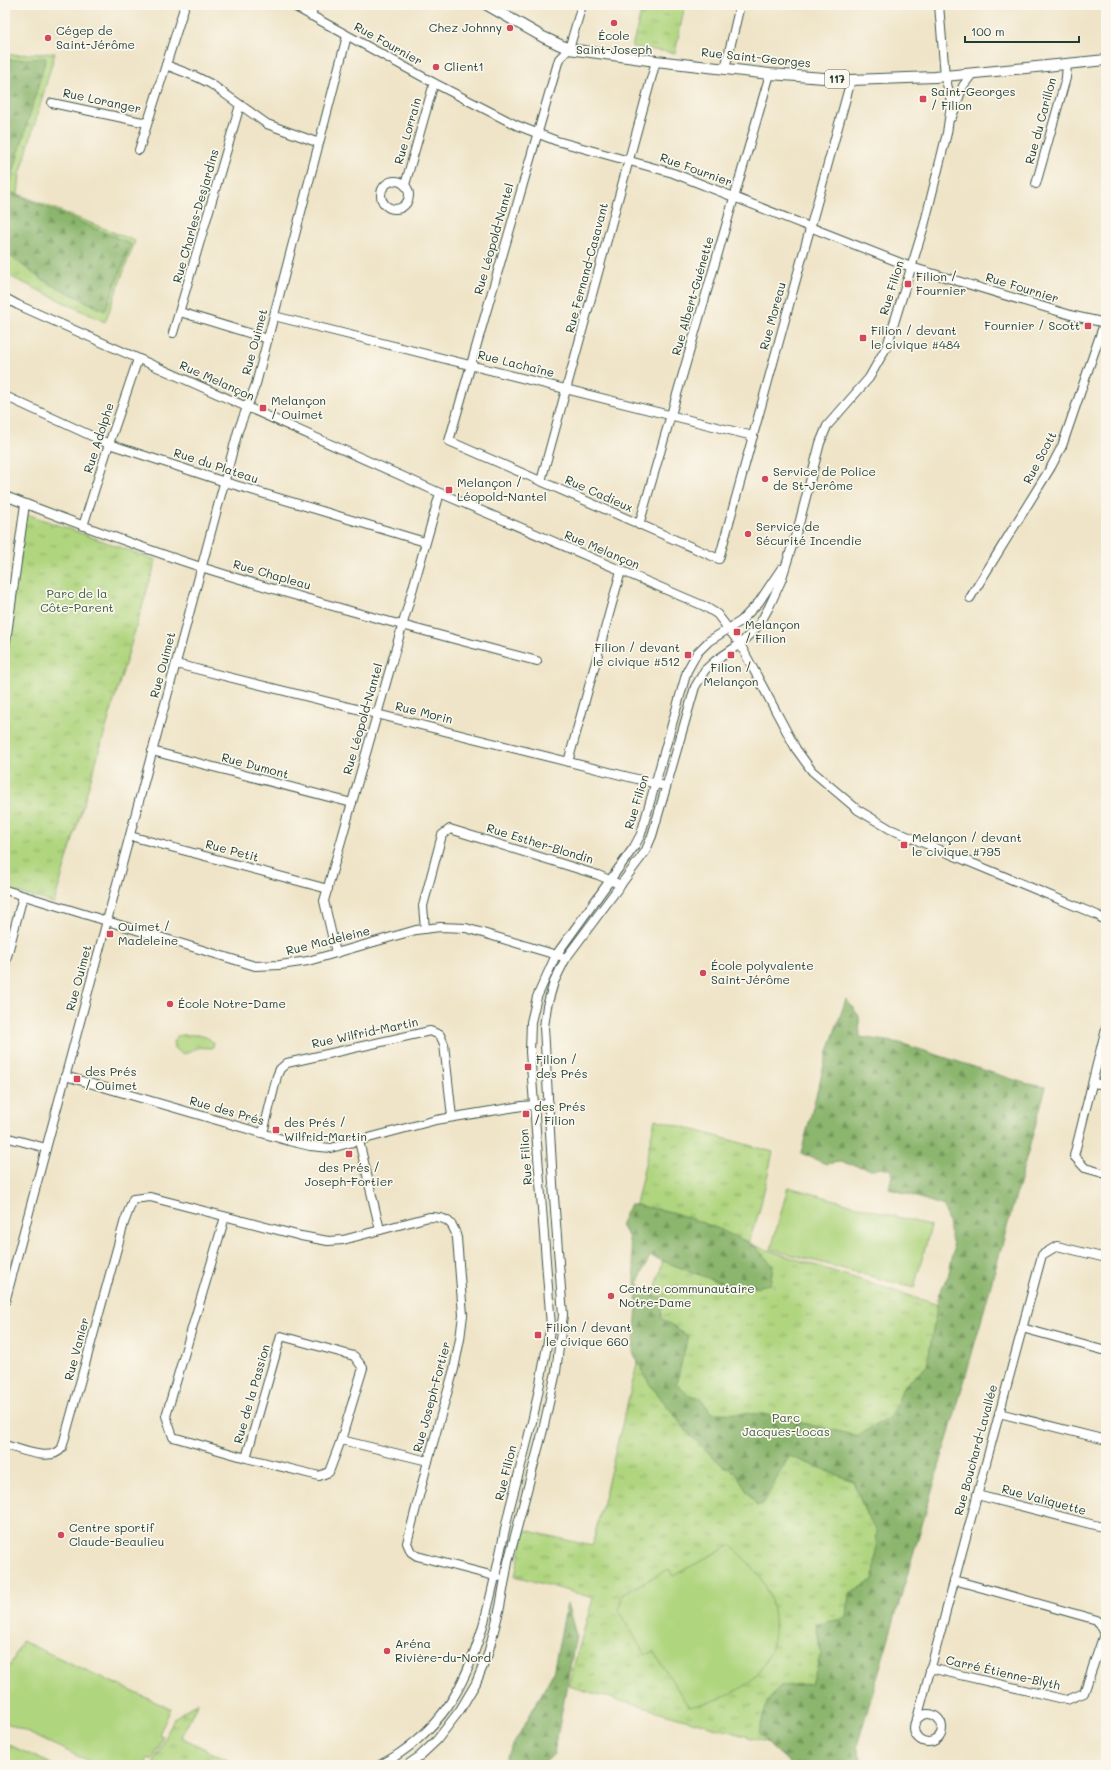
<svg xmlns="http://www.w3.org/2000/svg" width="1111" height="1770" font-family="Mali,sans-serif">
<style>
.grass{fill:url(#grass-tufts);stroke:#68895a}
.forest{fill:url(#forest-firs);stroke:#567a51}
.garden{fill:#b0d57f;stroke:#68895a}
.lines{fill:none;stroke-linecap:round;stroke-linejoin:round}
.minor-casing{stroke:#3e564a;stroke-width:10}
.major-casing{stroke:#3e564a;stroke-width:12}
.minor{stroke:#fff;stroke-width:8}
.major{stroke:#fff;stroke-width:10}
.poi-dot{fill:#d1495b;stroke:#fbf7ec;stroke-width:1.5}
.labels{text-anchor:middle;stroke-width:3.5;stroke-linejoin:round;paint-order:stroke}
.shield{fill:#fbf7ec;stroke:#61756b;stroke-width:1}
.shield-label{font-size:11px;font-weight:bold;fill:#1f3d34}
.poi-label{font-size:12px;fill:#1f3d34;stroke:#fbf7ec;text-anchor:start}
.street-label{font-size:12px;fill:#1f3d34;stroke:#fbf7ec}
.park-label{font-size:12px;fill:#3c5b43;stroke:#fbf7ec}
</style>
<defs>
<pattern id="grass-tufts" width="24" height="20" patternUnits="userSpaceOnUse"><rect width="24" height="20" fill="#b0d57f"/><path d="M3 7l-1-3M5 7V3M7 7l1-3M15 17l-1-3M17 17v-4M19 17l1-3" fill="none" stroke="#8fae69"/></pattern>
<pattern id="forest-firs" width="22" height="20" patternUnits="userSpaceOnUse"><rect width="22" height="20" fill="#8cb66e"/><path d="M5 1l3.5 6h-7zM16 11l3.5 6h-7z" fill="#72955b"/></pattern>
</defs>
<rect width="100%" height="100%" fill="#fbf7ec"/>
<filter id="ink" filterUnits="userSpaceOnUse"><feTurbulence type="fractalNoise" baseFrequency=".025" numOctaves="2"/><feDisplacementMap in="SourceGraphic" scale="8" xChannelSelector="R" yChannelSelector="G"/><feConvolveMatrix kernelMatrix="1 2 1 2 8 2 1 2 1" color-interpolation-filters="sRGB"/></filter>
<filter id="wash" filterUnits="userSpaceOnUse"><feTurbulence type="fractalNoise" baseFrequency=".012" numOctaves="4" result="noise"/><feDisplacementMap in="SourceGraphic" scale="16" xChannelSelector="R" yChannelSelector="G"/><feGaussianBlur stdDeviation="0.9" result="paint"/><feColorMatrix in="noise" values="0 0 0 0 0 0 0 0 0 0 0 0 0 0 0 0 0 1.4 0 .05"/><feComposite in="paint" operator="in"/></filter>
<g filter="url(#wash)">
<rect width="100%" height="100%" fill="#efe4c7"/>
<g class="grass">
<polygon points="643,5 685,5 675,53 632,47"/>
<polygon points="5,50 8,55 55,53 20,175 18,194 135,241 105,322 5,274"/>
<polygon points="24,513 156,560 54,903 5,889 5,642"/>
<path d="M 182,1035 C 192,1035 207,1033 214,1044 L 212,1048 C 207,1048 202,1047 198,1048 C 188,1050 186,1059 175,1049 L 173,1042 L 177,1036 Z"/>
<polygon points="655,1119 773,1152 759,1212 749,1242 636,1205"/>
<polygon points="673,1219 916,1298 982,1318 848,1765 568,1686 593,1598 515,1576 525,1530 592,1546"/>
<polygon points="198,1702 181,1737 237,1765 153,1765 174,1718"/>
</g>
<g class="forest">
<polygon points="46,58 8,191 131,244 105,311 41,279 5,252 5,60"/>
<polygon points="846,999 859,1016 860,1037 900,1043 1024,1083 1046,1087 964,1382 857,1746 863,1765 792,1765 771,1746 759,1732 768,1700 780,1686 812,1684 821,1653 816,1624 847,1618 849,1593 874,1580 877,1531 866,1514 853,1481 789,1456 763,1504 757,1506 735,1472 723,1466 689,1434 649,1383 633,1352 637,1308 634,1265 628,1236 620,1225 630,1204 672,1212 714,1227 754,1245 773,1266 770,1284 745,1289 713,1280 650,1256 638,1283 647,1293 663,1298 661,1318 688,1336 676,1384 689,1395 701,1398 711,1413 764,1414 857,1436 888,1418 896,1407 903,1387 927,1366 939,1293 948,1277 954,1250 944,1206 889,1188 892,1175 890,1168 870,1169 840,1162 826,1164 801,1153 827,1054"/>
<polygon points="567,1603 576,1635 554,1754 542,1765 502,1765 553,1673"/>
</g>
<g class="garden">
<polygon points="788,1187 931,1226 914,1288 771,1249"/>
<path d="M 731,1545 C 741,1556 754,1567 762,1580 C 784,1616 777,1667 738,1690 C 723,1699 706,1703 689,1707 L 653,1651 L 646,1655 L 618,1610 L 623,1594 L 669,1569 L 673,1576 Z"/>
<polygon points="22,1641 171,1709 159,1734 163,1736 153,1760 148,1758 145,1765 97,1765 5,1722 5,1664 10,1666"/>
<polygon points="5,1743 53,1765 5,1765"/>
</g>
</g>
<g filter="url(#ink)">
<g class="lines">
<g class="minor-casing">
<g id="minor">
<polyline points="292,5 434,83 516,125 557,141 673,173 911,267 1074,316 1106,323"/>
<polyline points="582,5 569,49 559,59 449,441 719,559 851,80"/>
<polyline points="311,16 314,5"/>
<polyline points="166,65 197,77 211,84 267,124 319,143"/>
<polyline points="725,69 740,5"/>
<polyline points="52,103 147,123"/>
<polyline points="952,117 963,86 972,74"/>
<polyline points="139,150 185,5"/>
<circle cx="395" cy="195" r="14"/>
<polyline points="1036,184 1066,78 1067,63"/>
<polyline points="405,185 434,83"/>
<polyline points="5,298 18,305 440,493 704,606 717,614 740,644 796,749 812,771 858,810 890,829 1097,915 1106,921"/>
<polyline points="180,312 268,339"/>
<polyline points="274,316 753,436"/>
<polyline points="173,333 240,105"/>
<polyline points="5,396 109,444 225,482 425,542"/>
<polyline points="541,481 656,61"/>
<path d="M 5,496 C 70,521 135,546 201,567 C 312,602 424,631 537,661"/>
<polyline points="639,525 770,74"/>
<polyline points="83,526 109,444 138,359"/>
<polyline points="970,598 1051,467 1062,446 1106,318"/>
<polyline points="5,648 25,504"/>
<polyline points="176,664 661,785"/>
<polyline points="152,751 352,803"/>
<polyline points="568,762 621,571"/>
<polyline points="130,836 328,889"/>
<polyline points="5,890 255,966 280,965 308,961 416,930 440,927 466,928 560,956"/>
<polyline points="425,929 423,906 442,835 450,829 598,875 621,885"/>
<polyline points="336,953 324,901 440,493"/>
<polyline points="5,964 23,896"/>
<polyline points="1106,1028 1074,1156 1085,1168 1106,1174"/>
<polyline points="65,1076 289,1141 310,1146 331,1148 436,1120 522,1106 549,1104"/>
<polyline points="1093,1083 1106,1085"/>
<polyline points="263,1133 277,1076 280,1069 287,1063 430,1031 440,1035 444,1044 452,1117"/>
<polyline points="5,1137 46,1148"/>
<polyline points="359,1141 380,1230"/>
<polyline points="225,1217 166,1416 173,1437 246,1458 319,1476 329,1472 341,1440 363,1368 354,1356 281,1336 246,1458"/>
<polyline points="5,1302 238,431 256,384 347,36"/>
<polyline points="1022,1328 1106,1351"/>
<polyline points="999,1413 1106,1440"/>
<polyline points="341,1440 428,1461"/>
<path d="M 5,1445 C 20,1449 51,1463 62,1448 L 124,1223 L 133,1199 L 150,1197 L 301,1236 L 328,1241 L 343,1240 L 429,1217 C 446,1217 453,1221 457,1238 L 463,1315 L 460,1339 L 454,1369 L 428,1461 L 407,1543 L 411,1552 L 417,1556 L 498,1577"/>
<polyline points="977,1495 1106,1528"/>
<polyline points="930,1668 1067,1700 1084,1693 1104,1634 1097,1620 954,1580"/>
<circle cx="928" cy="1728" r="14"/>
<polyline points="917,1719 1042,1255 1057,1246 1106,1258"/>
<path d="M 380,1765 C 406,1752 431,1730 448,1706 C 484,1653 495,1573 509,1511 C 516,1483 524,1455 531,1426 C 539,1393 544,1359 551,1326 L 530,1052 L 531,1022 L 537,997 L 556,955 L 634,847 L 641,834 L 687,671 L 697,653 L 709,641 L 741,621 L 759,602 L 781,569"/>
<polyline points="407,1765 420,1756 437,1740 460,1710 476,1683 488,1654 500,1607 508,1562 543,1430 556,1372 563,1315 553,1184 544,1027 547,1006 554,982 566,958 645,852 652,836 695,687 705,670 715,661 740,644 759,625 769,607 781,581 799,524 820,443 827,426 869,378 887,346 924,226 947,133 951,105 950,96 945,76 939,5"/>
</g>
</g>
<g class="major-casing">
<polyline id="major" points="487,5 543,37 569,49 656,61 770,74 851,80 935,77 1106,60"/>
</g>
<use href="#minor" class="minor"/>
<use href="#major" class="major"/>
</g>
</g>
<g class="poi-dot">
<circle cx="614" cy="23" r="4"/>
<circle cx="510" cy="28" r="4"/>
<circle cx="48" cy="38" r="4"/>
<circle cx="436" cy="67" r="4"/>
<rect x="919" y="95" width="8" height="8" rx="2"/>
<rect x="904" y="280" width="8" height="8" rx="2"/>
<rect x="1084" y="322" width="8" height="8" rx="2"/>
<rect x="859" y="334" width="8" height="8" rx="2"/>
<rect x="259" y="404" width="8" height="8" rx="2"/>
<circle cx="765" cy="479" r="4"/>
<rect x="445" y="486" width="8" height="8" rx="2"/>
<circle cx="748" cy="534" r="4"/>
<rect x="733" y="628" width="8" height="8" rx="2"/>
<rect x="684" y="651" width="8" height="8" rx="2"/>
<rect x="727" y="651" width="8" height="8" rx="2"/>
<rect x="900" y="841" width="8" height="8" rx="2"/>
<rect x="106" y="930" width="8" height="8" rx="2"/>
<circle cx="703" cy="973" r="4"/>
<circle cx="170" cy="1004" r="4"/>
<rect x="524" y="1063" width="8" height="8" rx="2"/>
<rect x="73" y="1075" width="8" height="8" rx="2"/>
<rect x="522" y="1110" width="8" height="8" rx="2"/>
<rect x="272" y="1126" width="8" height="8" rx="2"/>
<rect x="345" y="1150" width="8" height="8" rx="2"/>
<circle cx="611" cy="1296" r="4"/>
<rect x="534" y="1331" width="8" height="8" rx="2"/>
<circle cx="61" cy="1535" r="4"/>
<circle cx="387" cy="1651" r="4"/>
</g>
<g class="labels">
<rect class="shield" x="825" y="70" width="24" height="18" rx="3"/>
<g class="shield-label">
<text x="837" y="83">117</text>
</g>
<g class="poi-label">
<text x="502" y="32" text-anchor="end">Chez Johnny</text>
<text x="56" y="35">Cégep de<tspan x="56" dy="14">Saint-Jérôme</tspan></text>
<text x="614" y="40" text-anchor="middle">École<tspan x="614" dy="14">Saint-Joseph</tspan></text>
<text x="444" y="71">Client1</text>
<text x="931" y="96">Saint-Georges<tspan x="931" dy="14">/ Filion</tspan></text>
<text x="916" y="281">Filion /<tspan x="916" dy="14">Fournier</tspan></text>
<text x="1080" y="330" text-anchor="end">Fournier / Scott</text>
<text x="871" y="335">Filion / devant<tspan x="871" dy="14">le civique #484</tspan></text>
<text x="271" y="405">Melançon<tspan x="271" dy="14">/ Ouimet</tspan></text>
<text x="773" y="476">Service de Police<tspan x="773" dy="14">de St-Jerôme</tspan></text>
<text x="457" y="487">Melançon /<tspan x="457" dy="14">Léopold-Nantel</tspan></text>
<text x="756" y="531">Service de<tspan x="756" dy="14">Sécurité Incendie</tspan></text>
<text x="745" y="629">Melançon<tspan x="745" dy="14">/ Filion</tspan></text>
<text x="680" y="652" text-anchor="end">Filion / devant<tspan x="680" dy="14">le civique #512</tspan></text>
<text x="731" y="672" text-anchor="middle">Filion /<tspan x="731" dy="14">Melançon</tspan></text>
<text x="912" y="842">Melançon / devant<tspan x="912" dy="14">le civique #795</tspan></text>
<text x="118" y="931">Ouimet /<tspan x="118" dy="14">Madeleine</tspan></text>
<text x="711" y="970">École polyvalente<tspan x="711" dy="14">Saint-Jérôme</tspan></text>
<text x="178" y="1008">École Notre-Dame</text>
<text x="536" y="1064">Filion /<tspan x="536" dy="14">des Prés</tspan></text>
<text x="85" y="1076">des Prés<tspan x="85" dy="14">/ Ouimet</tspan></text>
<text x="534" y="1111">des Prés<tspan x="534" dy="14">/ Filion</tspan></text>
<text x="284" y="1127">des Prés /<tspan x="284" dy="14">Wilfrid-Martin</tspan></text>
<text x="349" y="1172" text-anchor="middle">des Prés /<tspan x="349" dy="14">Joseph-Fortier</tspan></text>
<text x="619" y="1293">Centre communautaire<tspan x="619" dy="14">Notre-Dame</tspan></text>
<text x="546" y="1332">Filion / devant<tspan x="546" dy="14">le civique 660</tspan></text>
<text x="69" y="1532">Centre sportif<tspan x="69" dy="14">Claude-Beaulieu</tspan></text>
<text x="395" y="1648">Aréna<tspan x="395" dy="14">Rivière-du-Nord</tspan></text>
</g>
<g class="street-label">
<text transform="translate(388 44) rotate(29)" y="4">Rue Fournier</text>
<text transform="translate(756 58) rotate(6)" y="4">Rue Saint-Georges</text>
<text transform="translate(102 101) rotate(12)" y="4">Rue Loranger</text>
<text transform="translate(1041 121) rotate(-75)" y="4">Rue du Carillon</text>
<text transform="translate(408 131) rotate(-74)" y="4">Rue Lorrain</text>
<text transform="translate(696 170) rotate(20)" y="4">Rue Fournier</text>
<text transform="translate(196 216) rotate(-74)" y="4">Rue Charles-Desjardins</text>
<text transform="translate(494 239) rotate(-74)" y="4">Rue Léopold-Nantel</text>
<text transform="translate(587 268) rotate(-75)" y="4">Rue Fernand-Casavant</text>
<text transform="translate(892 288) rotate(-73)" y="4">Rue Filion</text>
<text transform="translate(1022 288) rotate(17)" y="4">Rue Fournier</text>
<text transform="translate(693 296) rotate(-74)" y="4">Rue Albert-Guénette</text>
<text transform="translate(773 316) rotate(-75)" y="4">Rue Moreau</text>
<text transform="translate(255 342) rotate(-75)" y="4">Rue Ouimet</text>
<text transform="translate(516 364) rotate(14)" y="4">Rue Lachaîne</text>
<text transform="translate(217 381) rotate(24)" y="4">Rue Melançon</text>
<text transform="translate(99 438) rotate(-72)" y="4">Rue Adolphe</text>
<text transform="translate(1040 458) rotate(-62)" y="4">Rue Scott</text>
<text transform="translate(216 466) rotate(18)" y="4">Rue du Plateau</text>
<text transform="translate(599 494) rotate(24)" y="4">Rue Cadieux</text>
<text transform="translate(602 550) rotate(23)" y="4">Rue Melançon</text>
<text transform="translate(272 575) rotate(16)" y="4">Rue Chapleau</text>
<text transform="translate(163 665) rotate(-75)" y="4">Rue Ouimet</text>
<text transform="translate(424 713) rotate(14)" y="4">Rue Morin</text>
<text transform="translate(363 719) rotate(-74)" y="4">Rue Léopold-Nantel</text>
<text transform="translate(255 766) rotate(15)" y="4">Rue Dumont</text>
<text transform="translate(637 802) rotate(-73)" y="4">Rue Filion</text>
<text transform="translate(540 844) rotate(17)" y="4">Rue Esther-Blondin</text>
<text transform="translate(232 851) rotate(15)" y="4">Rue Petit</text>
<text transform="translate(328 941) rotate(-14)" y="4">Rue Madeleine</text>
<text transform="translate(79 978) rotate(-75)" y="4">Rue Ouimet</text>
<text transform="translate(365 1033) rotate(-12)" y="4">Rue Wilfrid-Martin</text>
<text transform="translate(227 1111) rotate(16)" y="4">Rue des Prés</text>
<text transform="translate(526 1157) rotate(-94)" y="4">Rue Filion</text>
<text transform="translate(77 1349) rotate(-75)" y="4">Rue Vanier</text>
<text transform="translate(252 1394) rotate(-74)" y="4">Rue de la Passion</text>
<text transform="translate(432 1397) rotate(-75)" y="4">Rue Joseph-Fortier</text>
<text transform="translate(976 1450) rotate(-75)" y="4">Rue Bouchard-Lavallée</text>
<text transform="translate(506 1473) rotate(-76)" y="4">Rue Filion</text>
<text transform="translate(1044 1500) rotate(15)" y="4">Rue Valiquette</text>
<text transform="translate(1003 1673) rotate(13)" y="4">Carré Étienne-Blyth</text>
</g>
<g class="park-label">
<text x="77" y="598">Parc de la<tspan x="77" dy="14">Côte-Parent</tspan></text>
<text x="786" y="1422">Parc<tspan x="786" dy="14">Jacques-Locas</tspan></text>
</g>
</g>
<rect width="1111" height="1770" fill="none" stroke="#fbf7ec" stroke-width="20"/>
<path d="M965 36v6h114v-6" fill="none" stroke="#1f3d34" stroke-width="2"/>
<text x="971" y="36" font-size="12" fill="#1f3d34" stroke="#fbf7ec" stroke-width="3" paint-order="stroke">100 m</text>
</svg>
